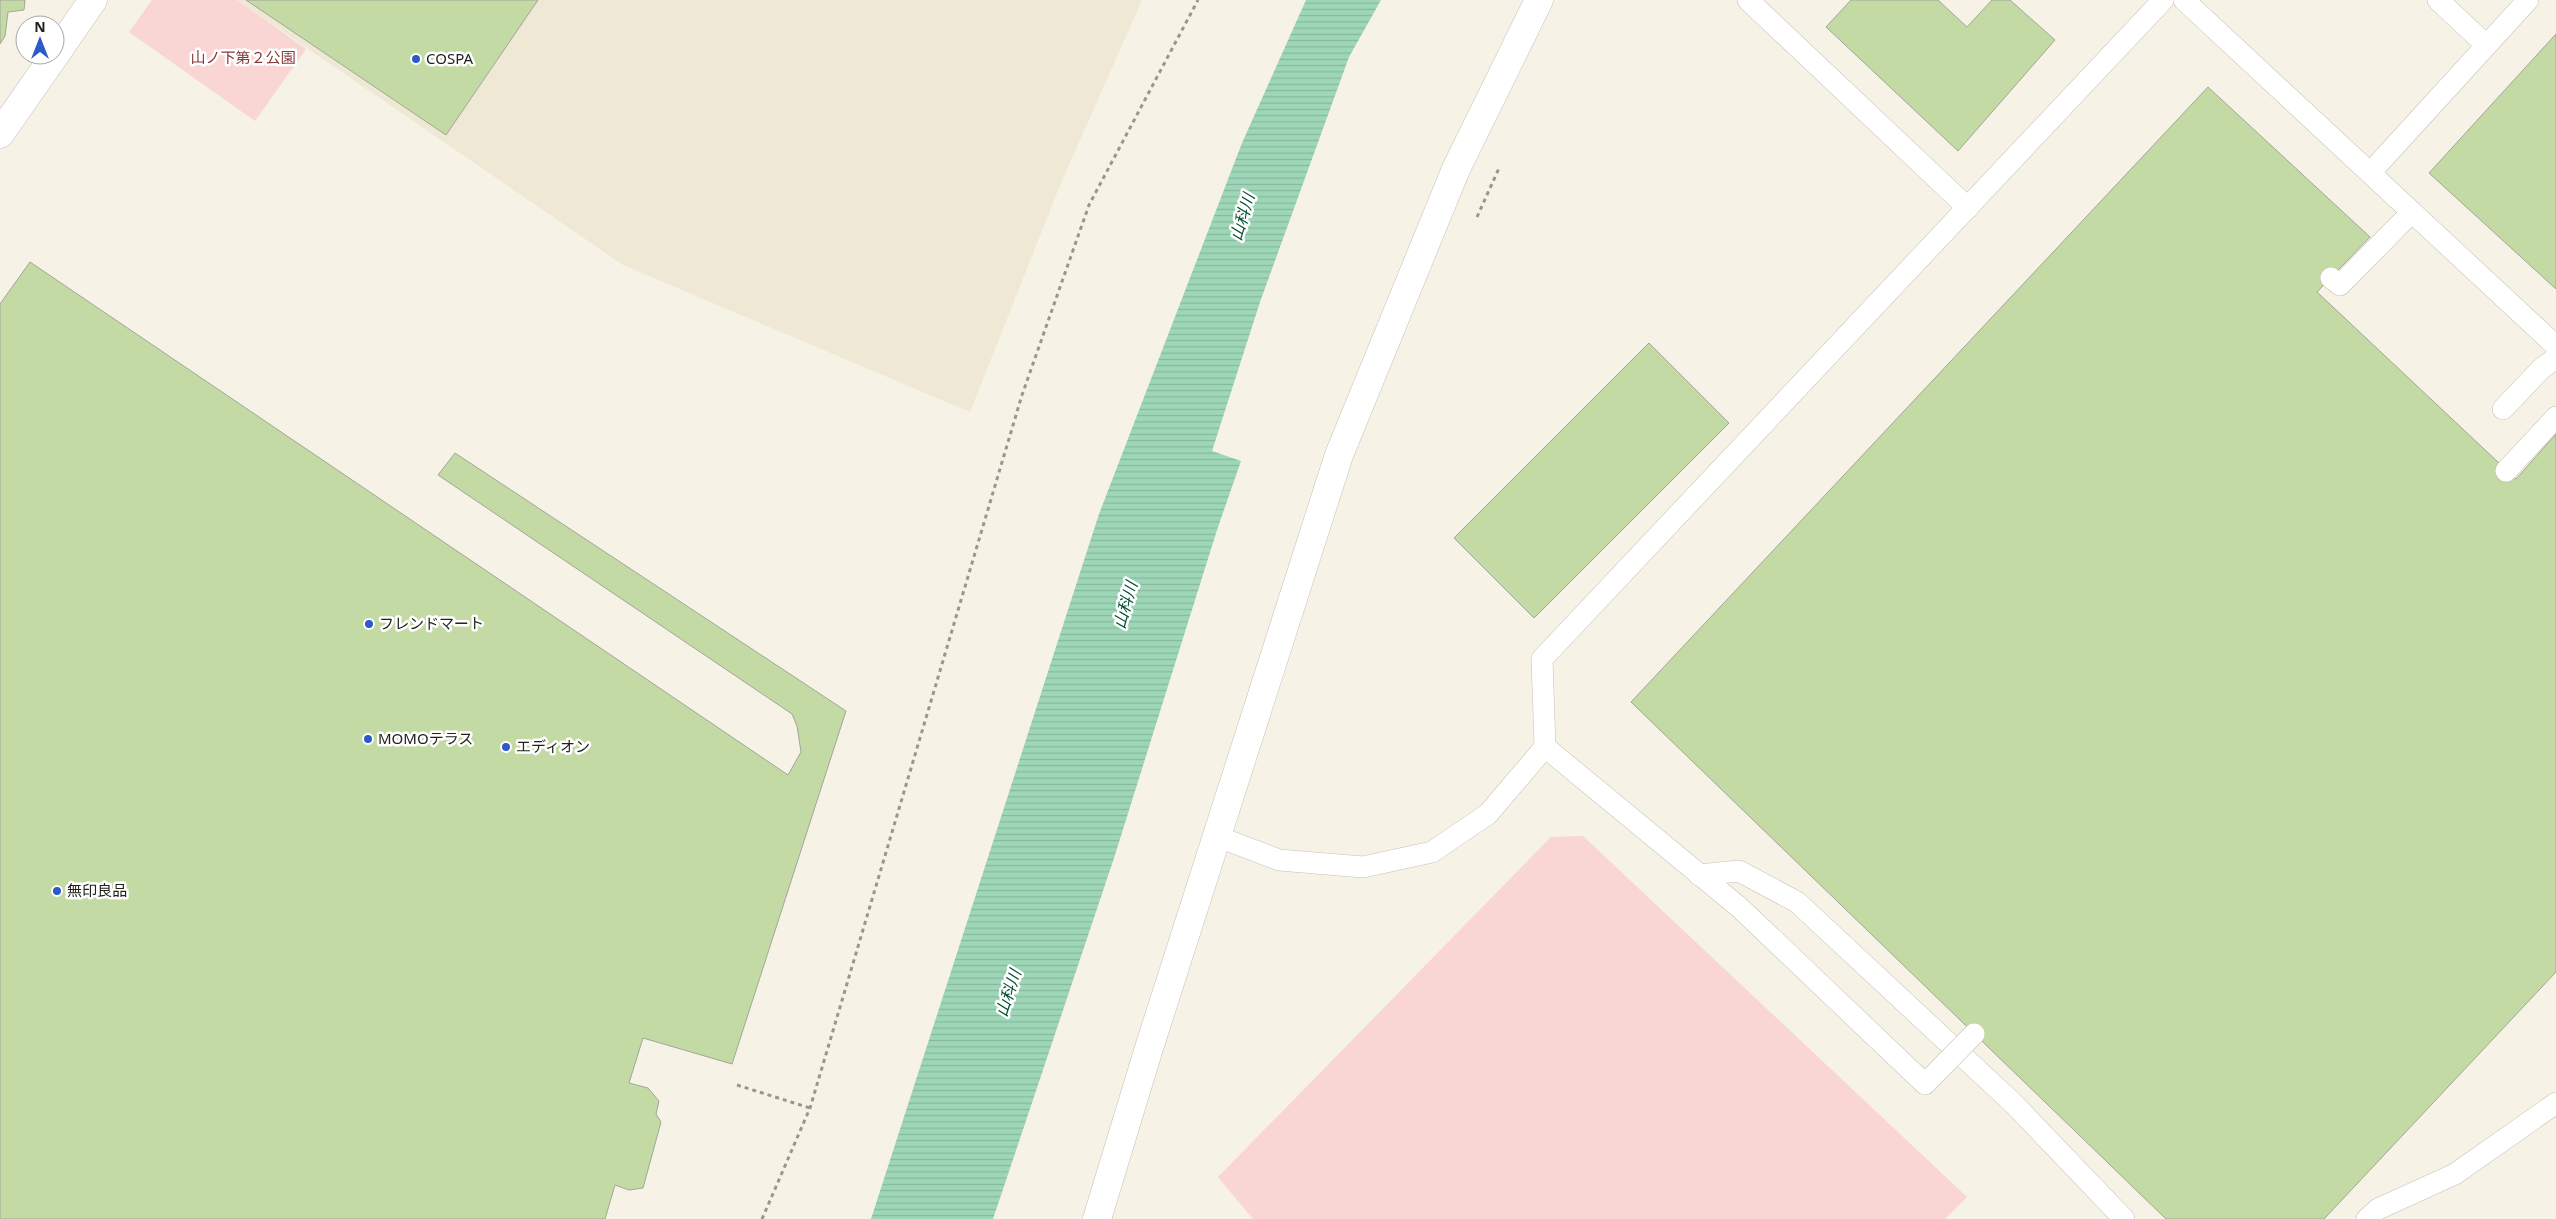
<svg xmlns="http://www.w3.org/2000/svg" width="2556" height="1219" font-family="'Noto Sans','Noto Sans JP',sans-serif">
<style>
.built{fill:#efe8d5}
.green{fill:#f9d5d3}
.water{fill:url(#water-rules)}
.building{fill:#c4daa4;stroke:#a1a69a}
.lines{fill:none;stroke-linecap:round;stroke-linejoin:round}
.lane-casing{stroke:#c5c1b5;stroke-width:22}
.secondary-casing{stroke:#c5c1b5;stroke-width:29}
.path{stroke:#99968d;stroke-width:3;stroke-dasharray:4 4;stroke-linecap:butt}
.lane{stroke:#fff;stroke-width:21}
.secondary{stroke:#fff;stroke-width:28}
.lane-bridge-casing{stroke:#c5c1b5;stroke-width:22;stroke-linecap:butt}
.lane-bridge{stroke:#fff;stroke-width:21}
.poi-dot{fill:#2d5ac9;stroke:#fff;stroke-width:2}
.labels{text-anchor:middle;stroke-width:5;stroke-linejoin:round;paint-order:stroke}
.park-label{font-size:15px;fill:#863a3a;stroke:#fff}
.poi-label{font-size:15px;fill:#23211d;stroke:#fff;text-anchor:start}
.water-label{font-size:16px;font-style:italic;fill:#035033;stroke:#fff}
</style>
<defs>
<pattern id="water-rules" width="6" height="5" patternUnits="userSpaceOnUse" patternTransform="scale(1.25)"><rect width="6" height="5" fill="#9dd7b7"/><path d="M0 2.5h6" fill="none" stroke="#87b89d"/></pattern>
</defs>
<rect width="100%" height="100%" fill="#f6f2e6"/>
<polygon class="built" points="237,0 1142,0 1061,183 970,412 623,265"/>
<g class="green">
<polygon points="152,0 237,0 306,49 255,121 129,32"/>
<polygon points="1583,836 1967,1197 1945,1219 1253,1219 1218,1177 1551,837"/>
</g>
<polygon class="water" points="1306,0 1381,0 1349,57 1260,302 1212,451 1241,461 1217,530 1114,858 993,1219 871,1219 1099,514 1242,143"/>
<g class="building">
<polygon points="0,0 25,0 24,10 8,12 5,36 0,44"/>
<polygon points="246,0 538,0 446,135"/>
<polygon points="1851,0 1938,0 1967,27 1992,0 2010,0 2055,40 1958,151 1826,27"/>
<polygon points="2556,34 2556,289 2429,173"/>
<polygon points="2208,87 2370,237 2317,292 2516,479 2556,434 2556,972 2324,1219 2166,1219 1631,702"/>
<polygon points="30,262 788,775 801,752 797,726 792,714 438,475 455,453 846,711 732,1064 643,1038 629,1083 648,1088 659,1101 656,1114 661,1122 643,1188 629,1190 615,1185 605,1219 0,1219 0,304"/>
<polygon points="1649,343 1729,423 1534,618 1454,538"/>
</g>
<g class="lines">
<g class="lane-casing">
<g id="lane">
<polyline points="1748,0 1968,208"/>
<polyline points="2184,0 2556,346"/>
<polyline points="2438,0 2486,45"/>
<polyline points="2370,173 2528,0"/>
<polyline points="2331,278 2340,285 2412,212"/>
<polyline points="2503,409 2541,369 2556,358"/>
<polyline points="2506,471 2556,417"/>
<polyline points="1216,836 1279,860 1363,867 1432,852 1488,814 1545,747"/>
<polyline points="1699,875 1739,871 1797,902 2014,1104 2124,1219"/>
<polyline points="1739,907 1545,747 1542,659 2163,0"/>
<polyline points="2367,1219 2378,1209 2455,1174 2556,1103"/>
</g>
</g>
<g class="secondary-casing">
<g id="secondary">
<polyline points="55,55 93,0"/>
<polyline points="0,134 55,55"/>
<polyline points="1097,1219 1149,1048 1339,455 1456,169 1539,0"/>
</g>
</g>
<g class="path">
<polyline points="1477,217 1500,166"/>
<polyline points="737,1085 810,1108"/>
<polyline points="762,1219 810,1108 1022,395 1089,205 1198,0"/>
</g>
<use href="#lane" class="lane"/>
<use href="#secondary" class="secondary"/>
<g class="lane-bridge-casing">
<polyline id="lane-bridge" points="1739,907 1925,1084 1974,1034"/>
</g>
<use href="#lane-bridge" class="lane-bridge"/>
</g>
<g class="poi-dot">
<circle cx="416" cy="59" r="5"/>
<circle cx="369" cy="624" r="5"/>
<circle cx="368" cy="739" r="5"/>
<circle cx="506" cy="747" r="5"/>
<circle cx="57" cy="891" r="5"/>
</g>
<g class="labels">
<g class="park-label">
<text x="243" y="63">山ノ下第２公園</text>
</g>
<g class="poi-label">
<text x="426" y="64">COSPA</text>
<text x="379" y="629">フレンドマート</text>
<text x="378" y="744">MOMOテラス</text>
<text x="516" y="752">エディオン</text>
<text x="67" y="896">無印良品</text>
</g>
<g class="water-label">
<text transform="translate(1242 217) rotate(-73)" y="6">山科川</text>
<text transform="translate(1125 605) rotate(-74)" y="6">山科川</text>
<text transform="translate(1008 993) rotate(-72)" y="6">山科川</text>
</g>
</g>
<g transform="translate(40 40)"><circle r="24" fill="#ffffff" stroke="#a7a6a5"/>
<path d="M0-4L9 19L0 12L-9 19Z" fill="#2d5ac9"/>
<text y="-8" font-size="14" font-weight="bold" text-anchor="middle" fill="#23211d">N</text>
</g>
</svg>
